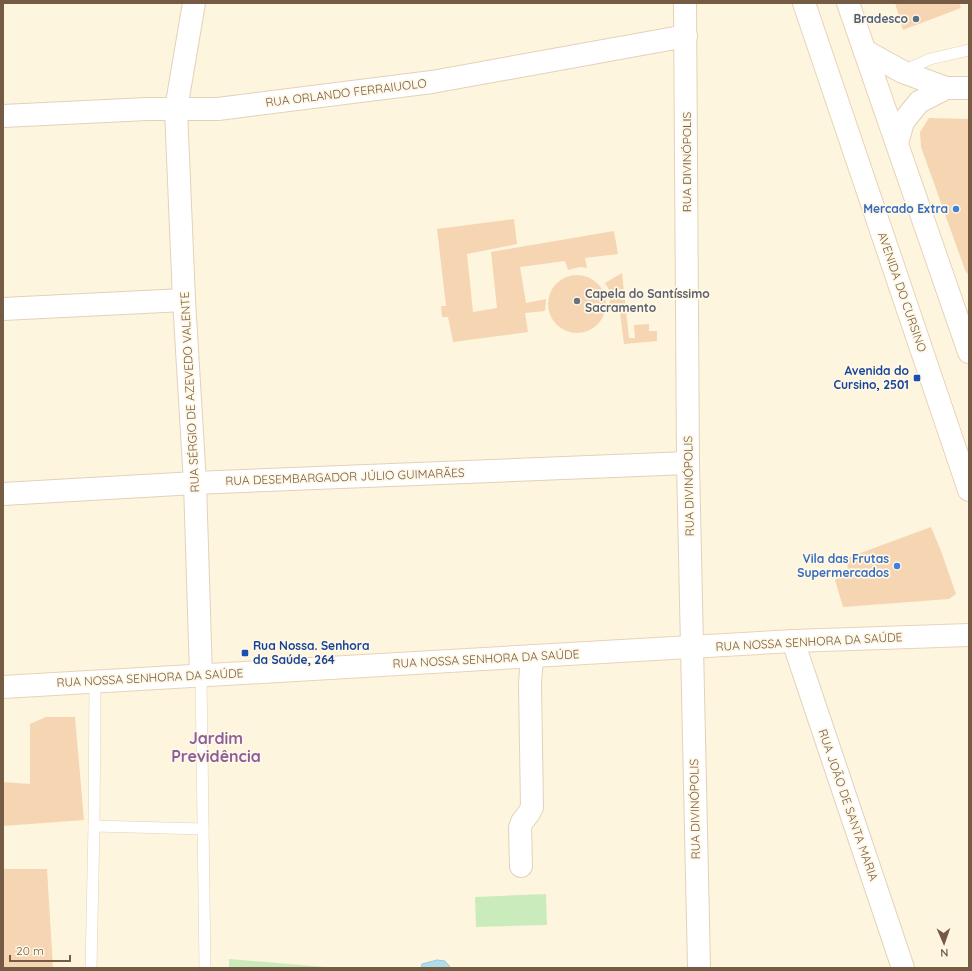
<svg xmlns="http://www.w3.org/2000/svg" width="972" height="971" font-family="Quicksand,sans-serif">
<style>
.green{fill:#caecbc}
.water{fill:#b1dbe9;stroke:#97cadc}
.building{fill:#f6d5b3}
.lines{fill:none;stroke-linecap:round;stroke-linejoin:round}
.lane-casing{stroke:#e3d1ba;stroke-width:12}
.street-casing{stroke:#e3d1ba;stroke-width:24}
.secondary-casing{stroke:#e8d3b7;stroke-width:24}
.lane{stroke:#fff;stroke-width:11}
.street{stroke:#fff;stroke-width:22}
.secondary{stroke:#fff;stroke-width:22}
.service-dot{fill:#5c6f8a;stroke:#fff8e6;stroke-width:1.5}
.shop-dot{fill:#3f7fe0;stroke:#fff8e6;stroke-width:1.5}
.worship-dot{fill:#6b7280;stroke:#fff8e6;stroke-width:1.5}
.transit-dot{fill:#1a4fb4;stroke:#fff8e6;stroke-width:1.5}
.labels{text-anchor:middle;stroke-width:3.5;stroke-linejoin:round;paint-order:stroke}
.service-label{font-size:12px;font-weight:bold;fill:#4e5e75;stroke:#fff8e6;text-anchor:end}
.street-label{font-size:12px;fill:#765b44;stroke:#fff8e6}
.shop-label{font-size:12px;font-weight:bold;fill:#366cbe;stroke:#fff8e6;text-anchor:end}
.worship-label{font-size:12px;font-weight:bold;fill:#5b616d;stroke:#fff8e6;text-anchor:start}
.transit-label{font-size:12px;font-weight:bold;fill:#164399;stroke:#fff8e6;text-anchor:end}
.district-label{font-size:16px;font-weight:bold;fill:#8d5f9a;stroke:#fff8e6}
</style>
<rect width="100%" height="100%" fill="#fef5de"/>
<g class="green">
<polygon points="546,894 547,925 476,927 475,897"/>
<polygon points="229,959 336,968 229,968"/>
</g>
<polygon class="water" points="437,960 445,961 451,968 421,968 422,964"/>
<g class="building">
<polygon points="895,3 959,3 961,8 903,30"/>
<polygon points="929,118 969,119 969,276 965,270 921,147 920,132"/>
<polygon points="514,219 517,244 467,254 473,312 497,308 491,252 614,231 618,254 585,258 587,268 580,267 568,270 565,261 520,267 526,303 546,299 545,311 525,313 528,332 453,342 448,317 442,317 441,306 446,306 437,229"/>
<polygon points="622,273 629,338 635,338 634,325 649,324 649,331 657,331 657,341 624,344 620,313 608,311 611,293 605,283"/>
<circle cx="577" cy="304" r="29"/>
<polygon points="931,527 941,551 956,594 949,599 843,607 835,580 848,573 847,558"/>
<polygon points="46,717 75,717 84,820 3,826 3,782 30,784 30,724"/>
<polygon points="3,869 47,869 53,968 3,968"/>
</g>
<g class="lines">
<g class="lane-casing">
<g id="lane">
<polyline points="903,71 930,59 969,50"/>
<polyline points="201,676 205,968"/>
<polyline points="94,826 203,829"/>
<polyline points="91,968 94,826 95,682"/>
</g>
</g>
<g class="street-casing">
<g id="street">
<polyline points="194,3 176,109 184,300 195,483 201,676"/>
<polyline points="685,3 688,463 699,968"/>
<polyline points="865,51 903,72 946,88 969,88"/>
<polyline points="3,116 147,109 218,109 432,82 686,36"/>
<polyline points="897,143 903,122 919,102 946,88"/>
<polyline points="3,309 184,300"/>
<polyline points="3,494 195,483 688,463"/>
<polyline points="793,641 903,968"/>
<polyline points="521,866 520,828 522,822 529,813 532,807 530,684 532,656"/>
</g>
</g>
<g class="secondary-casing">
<g id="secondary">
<polyline points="804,3 969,490"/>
<polyline points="848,3 969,352"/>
<polyline points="3,687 793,641 969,635"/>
</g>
</g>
<use href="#lane" class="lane"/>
<use href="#street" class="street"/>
<use href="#secondary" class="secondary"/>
</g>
<circle class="service-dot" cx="916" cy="19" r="4"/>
<g class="shop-dot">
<circle cx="956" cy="209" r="4"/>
<circle cx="897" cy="566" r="4"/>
</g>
<circle class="worship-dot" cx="577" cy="301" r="4"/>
<g class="transit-dot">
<rect x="913" y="374" width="8" height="8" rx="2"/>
<rect x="241" y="649" width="8" height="8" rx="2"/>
</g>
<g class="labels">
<g class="service-label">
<text x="908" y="23">Bradesco</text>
</g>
<g class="street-label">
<text transform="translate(346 93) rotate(-7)" y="4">RUA ORLANDO FERRAIUOLO</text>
<text transform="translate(687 162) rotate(-90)" y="4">RUA DIVINÓPOLIS</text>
<text transform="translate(902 292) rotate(71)" y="4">AVENIDA DO CURSINO</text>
<text transform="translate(190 392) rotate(-93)" y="4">RUA SÉRGIO DE AZEVEDO VALENTE</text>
<text transform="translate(345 477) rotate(-2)" y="4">RUA DESEMBARGADOR JÚLIO GUIMARÃES</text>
<text transform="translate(689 486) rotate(-91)" y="4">RUA DIVINÓPOLIS</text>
<text transform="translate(809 642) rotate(-3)" y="4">RUA NOSSA SENHORA DA SAÚDE</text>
<text transform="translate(486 659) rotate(-3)" y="4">RUA NOSSA SENHORA DA SAÚDE</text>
<text transform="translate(150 678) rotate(-3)" y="4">RUA NOSSA SENHORA DA SAÚDE</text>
<text transform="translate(848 805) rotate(71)" y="4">RUA JOÃO DE SANTA MARIA</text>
<text transform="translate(695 809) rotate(-91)" y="4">RUA DIVINÓPOLIS</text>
</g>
<g class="shop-label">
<text x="948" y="213">Mercado Extra</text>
<text x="889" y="563">Vila das Frutas<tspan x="889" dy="14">Supermercados</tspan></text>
</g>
<g class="worship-label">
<text x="585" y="298">Capela do Santíssimo<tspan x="585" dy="14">Sacramento</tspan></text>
</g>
<g class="transit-label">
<text x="909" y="375">Avenida do<tspan x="909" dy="14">Cursino, 2501</tspan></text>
<text x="253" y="650" text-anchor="start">Rua Nossa. Senhora<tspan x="253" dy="14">da Saúde, 264</tspan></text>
</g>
<g class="district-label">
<text x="216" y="744">Jardim<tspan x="216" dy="18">Previdência</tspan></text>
</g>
</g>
<rect width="972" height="971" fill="none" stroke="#765b44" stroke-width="8"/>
<g transform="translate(944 943) rotate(178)" stroke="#fff8e6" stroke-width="3" paint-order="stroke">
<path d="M0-3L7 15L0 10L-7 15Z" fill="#765b44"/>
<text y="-6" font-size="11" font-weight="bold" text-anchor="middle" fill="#765b44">N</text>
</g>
<path d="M10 955v6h60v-6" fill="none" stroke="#765b44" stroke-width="2"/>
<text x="16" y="955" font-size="12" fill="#765b44" stroke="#fff8e6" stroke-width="3" paint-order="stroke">20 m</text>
</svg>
